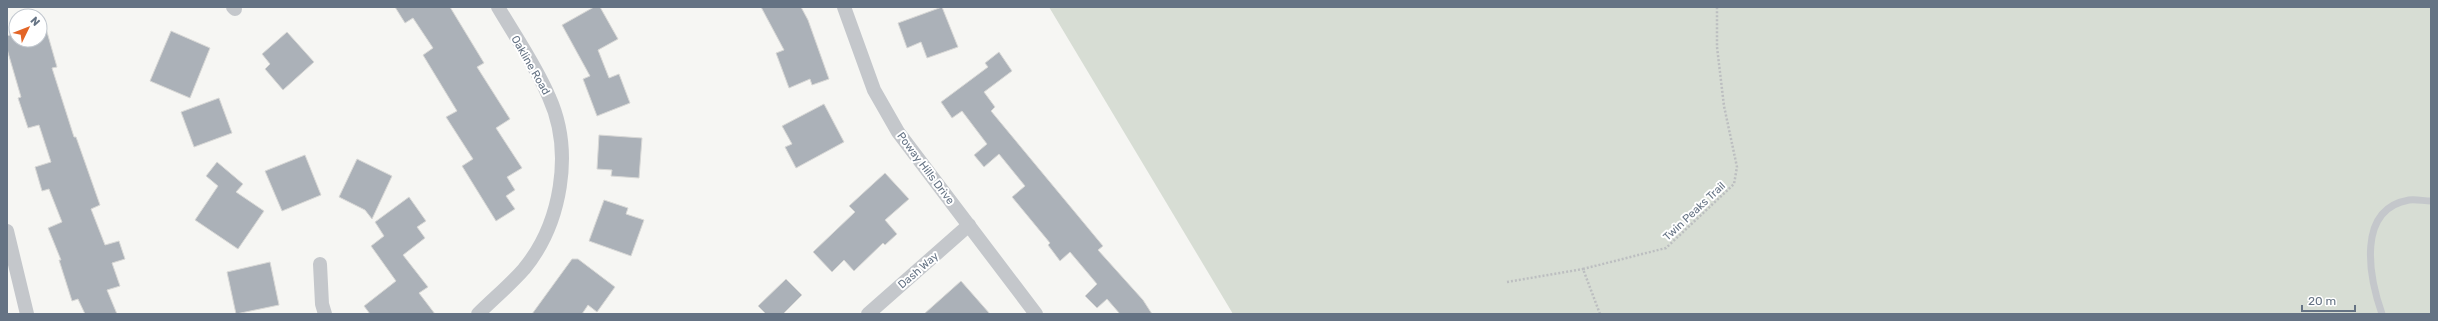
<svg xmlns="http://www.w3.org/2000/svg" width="2438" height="321" font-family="Rubik,sans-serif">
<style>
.green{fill:#d7ddd4}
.building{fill:#abb1b8;stroke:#d8d8d6}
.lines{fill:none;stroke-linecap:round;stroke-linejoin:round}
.path{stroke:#bcbec0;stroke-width:2.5;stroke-dasharray:2 2;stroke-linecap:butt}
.service{stroke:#c4c7cb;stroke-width:7}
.minor{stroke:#c4c7cb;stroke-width:14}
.labels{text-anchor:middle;stroke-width:4;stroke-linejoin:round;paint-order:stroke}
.street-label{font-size:11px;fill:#657384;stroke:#fff}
</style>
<rect width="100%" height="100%" fill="#f6f6f3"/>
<polygon class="green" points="1049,7 2431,7 2431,314 1233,314"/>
<g class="building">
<polygon points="395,7 450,7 484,63 477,67 510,119 496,128 522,168 507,177 515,190 506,196 515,209 496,221 462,166 473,159 446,117 457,111 423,55 433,48 413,18 405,23"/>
<polygon points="594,7 600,7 618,39 598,50 609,78 619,74 630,103 597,116 583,79 590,76 562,25"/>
<polygon points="761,7 801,7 808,20 829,79 812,85 810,79 789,88 776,53 784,50"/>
<polygon points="942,7 958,47 927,58 921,42 907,48 898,23"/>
<polygon points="45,25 57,67 52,68 74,137 76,137 100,205 91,209 105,245 119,241 125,259 112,263 120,286 107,290 117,314 85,314 78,299 72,301 59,260 61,260 48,228 62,222 49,189 42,191 35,167 51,162 39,125 28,128 18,98 21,97 7,49 7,36 16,33 16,40 40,40 40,26"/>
<polygon points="171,31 210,48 190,98 150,81"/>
<polygon points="287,32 314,62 283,90 265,69 270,64 262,54"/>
<polygon points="999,52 1012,71 984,92 995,107 991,111 1103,246 1098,250 1143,300 1152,314 1120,314 1107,299 1097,308 1085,296 1097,284 1070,252 1060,261 1048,245 1050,243 1012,197 1025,186 999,154 984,167 974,155 987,144 962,111 952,118 941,102 988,67 985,63"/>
<polygon points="219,98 232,133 194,147 181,112"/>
<polygon points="824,104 844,142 796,168 785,147 792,144 782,126"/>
<polygon points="599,135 642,138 639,178 611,176 612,170 597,169"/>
<polygon points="305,155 321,195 282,211 265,171"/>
<polygon points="357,159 392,176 372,219 365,210 339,197"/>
<polygon points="217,162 243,184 236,192 264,211 238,249 195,220 218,186 206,176"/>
<polygon points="885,173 909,199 885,220 897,234 885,245 883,243 854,271 844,260 832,272 813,252 855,212 849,206"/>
<polygon points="409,197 426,221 417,227 425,238 403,255 428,287 419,293 435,314 370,314 364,306 396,281 371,246 384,236 375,222"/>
<polygon points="604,200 628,208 626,214 644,220 631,256 589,241"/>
<polygon points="572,259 578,259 615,287 597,312 588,305 582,314 532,314"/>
<polygon points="270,262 279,305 236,314 227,272"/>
<polygon points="786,279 802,295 783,314 766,314 758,306"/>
<polygon points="961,281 990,314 924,314"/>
</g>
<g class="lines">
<g class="path">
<polyline points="1507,282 1583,269"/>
<polyline points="1600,314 1583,269 1666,248 1734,184 1737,167 1724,106 1717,47 1717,7"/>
</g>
<path class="service" d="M 2382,314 C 2369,277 2356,209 2409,200 C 2416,199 2424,201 2431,201"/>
<g class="minor">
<polyline points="233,7 235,9"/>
<polyline points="844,7 874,90 898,132 1036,314"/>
<polyline points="7,231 27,314"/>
<polyline points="320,264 322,304 325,314"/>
<path d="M 478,314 C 493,299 510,285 524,269 C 561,224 574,152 549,97 C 536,66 515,36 498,7"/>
<polyline points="868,314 969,225"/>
</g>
</g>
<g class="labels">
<g class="street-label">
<text transform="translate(531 65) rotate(60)" y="4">Oakline Road</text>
<text transform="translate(926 168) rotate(53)" y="4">Poway Hills Drive</text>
<text transform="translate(1694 211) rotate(-43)" y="4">Twin Peaks Trail</text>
<text transform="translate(918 270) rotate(-41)" y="4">Dash Way</text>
</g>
</g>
<rect width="2438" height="321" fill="none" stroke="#657384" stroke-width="16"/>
<g transform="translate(28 28) rotate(47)"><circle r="19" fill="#ffffff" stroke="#c1c7ce"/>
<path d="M0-3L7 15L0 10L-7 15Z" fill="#e36526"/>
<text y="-6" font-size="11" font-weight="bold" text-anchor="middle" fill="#657384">N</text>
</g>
<path d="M2302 305v6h53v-6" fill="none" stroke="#657384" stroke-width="2"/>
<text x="2308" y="305" font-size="12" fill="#657384" stroke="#ffffff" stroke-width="3" paint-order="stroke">20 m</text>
</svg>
